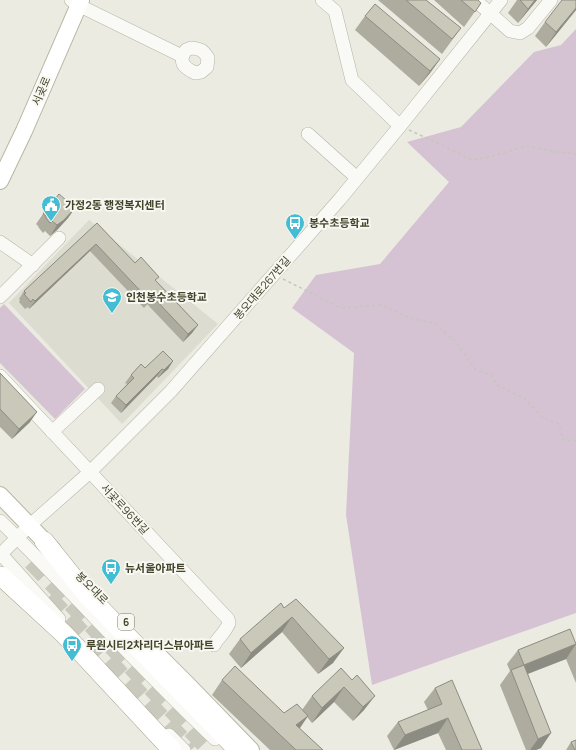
<svg xmlns="http://www.w3.org/2000/svg" width="576" height="750" font-family="Manrope,'Noto Sans KR',sans-serif">
<style>
.built{fill:#dddcd0}
.green{fill:#d5c3d4}
.lines{fill:none;stroke-linecap:round;stroke-linejoin:round}
.highway-tunnel{stroke:#cac9bd;stroke-width:19;stroke-dasharray:19 10;stroke-linecap:butt}
.minor-casing{stroke:#b6b5a7;stroke-width:14}
.major-casing{stroke:#b7b6a1;stroke-width:18}
.highway-casing{stroke:#a2a189;stroke-width:20}
.path{stroke:#c6c6bc;stroke-width:1.5;stroke-dasharray:3 3;stroke-linecap:butt}
.minor{stroke:#f9f9f5;stroke-width:13}
.major{stroke:#fff;stroke-width:16}
.highway{stroke:#fff;stroke-width:19}
.wall{fill:#adac9f}
.shaded-wall{fill:#8d8c82}
.building{fill:#c9c8b9;stroke:#8d8c82}
.labels{text-anchor:middle;stroke-width:4;stroke-linejoin:round;paint-order:stroke}
.shield{fill:#f8f8f2;stroke:#7a7966;stroke-width:1}
.shield-label{font-size:10px;font-weight:bold;fill:#44432a}
.street-label{font-size:11px;fill:#44432a;stroke:#f8f8f2}
.poi-label{font-size:11px;font-weight:bold;fill:#44432a;stroke:#f8f8f2;text-anchor:start}
</style>
<rect width="100%" height="100%" fill="#ebebe2"/>
<polygon class="built" points="89,220 218,324 122,424 9,303"/>
<g class="green">
<polygon points="576,29 576,613 372,685 346,515 354,353 292,308 316,275 380,264 449,182 407,142 461,127 534,52 561,45"/>
<polygon points="4,304 85,389 55,419 0,363 0,308"/>
</g>
<g class="lines">
<g class="highway-tunnel">
<polyline points="32,561 211,750"/>
<polyline points="48,598 191,750"/>
</g>
<g class="minor-casing">
<g id="minor">
<polyline points="71,0 78,5 182,56"/>
<polyline points="322,0 335,11 352,80 400,126"/>
<polyline points="475,0 510,31 520,33 528,28 551,0"/>
<path d="M 191,48 C 201,49 203,50 208,58 L 207,67 L 201,72 L 195,73 C 183,67 178,62 186,50 Z"/>
<polyline points="308,134 357,178"/>
<polyline points="0,242 33,265"/>
<polyline points="0,297 59,238"/>
<path d="M 0,376 L 228,619 C 229,622 230,623 228,625 C 226,631 217,639 214,645"/>
<polyline points="52,432 98,389"/>
<path d="M 0,521 C 73,592 141,669 215,739"/>
<polyline points="0,553 59,619"/>
<polyline points="0,555 29,526 90,472 171,391 340,199 400,126 501,0"/>
<polyline points="169,735 184,750"/>
</g>
</g>
<g class="major-casing">
<g id="major">
<polyline points="0,181 24,131 81,0"/>
<polyline points="0,495 53,550"/>
<polyline points="151,648 187,684 251,750"/>
</g>
</g>
<g class="highway-casing">
<g id="highway">
<polyline points="44,541 88,596 238,750"/>
<polyline points="1,576 64,634 172,750"/>
</g>
</g>
<g class="path">
<polyline points="409,130 444,146 472,160 489,157 526,146 557,152 576,154"/>
<polyline points="283,279 341,308 381,305 410,318 434,323 455,341 476,370 491,375 497,385 525,399 543,418 559,424 563,440 576,441"/>
</g>
<use href="#minor" class="minor"/>
<use href="#major" class="major"/>
<use href="#highway" class="highway"/>
</g>
<g class="wall">
<polygon points="378,0 426,0 461,28 442,54"/>
<polygon points="434,0 478,0 481,3 464,27"/>
<polygon points="517,0 537,0 518,23 508,13"/>
<polygon points="576,0 576,10 546,47 535,36 545,22"/>
<polygon points="365,16 440,59 430,73 419,86 355,30"/>
<polygon points="75,208 68,218 57,230 50,236 45,231 43,233 39,228 38,226 36,224 43,214"/>
<polygon points="97,223 135,263 156,281 198,325 192,333 183,342 147,304 144,308 90,251 29,309 28,307 25,309 19,302 20,300 19,299 24,291"/>
<polygon points="173,361 168,369 158,378 157,376 121,413 111,403 116,396 127,384 125,383 131,375 145,368"/>
<polygon points="0,373 30,422 12,439 0,427"/>
<polygon points="284,608 333,663 318,674 282,632 241,668 229,654 240,639"/>
<polygon points="576,643 576,683 566,659 528,674 541,748 536,750 526,750 500,685 510,671 507,664 518,650"/>
<polygon points="357,675 364,710 353,721 334,702 312,723 307,717 299,728 323,750 270,750 212,695 222,680 284,713 302,710 312,696 352,680"/>
<polygon points="435,688 482,750 446,750 438,733 394,750 387,736 398,722 428,710 424,702"/>
<polygon points="571,742 576,750 566,750"/>
</g>
<g class="shaded-wall">
<polygon points="535,0 537,0 518,23 528,9"/>
<polygon points="576,8 576,10 546,47 556,32"/>
<polygon points="440,59 430,73 419,86 430,71"/>
<polygon points="75,208 68,218 57,230 50,236 57,225"/>
<polygon points="96,244 90,251 29,309 35,301"/>
<polygon points="153,297 147,304 144,308 149,300"/>
<polygon points="198,325 192,333 183,342 188,334"/>
<polygon points="173,361 168,369 158,378 164,370"/>
<polygon points="162,369 157,376 121,413 126,405"/>
<polygon points="37,412 30,422 12,439 19,429"/>
<polygon points="292,617 282,632 241,668 251,653"/>
<polygon points="576,644 566,659 514,679 524,665"/>
<polygon points="344,648 333,663 318,674 329,659"/>
<polygon points="344,687 334,702 312,723 322,708"/>
<polygon points="375,696 364,710 353,721 363,707"/>
<polygon points="308,716 298,731 296,725"/>
<polygon points="448,718 438,733 394,750 405,735"/>
<polygon points="551,733 541,748 536,750 530,750 538,739"/>
</g>
<g class="building">
<polygon points="406,0 426,0 461,28 452,39"/>
<polygon points="461,0 478,0 481,3 475,12"/>
<polygon points="520,0 535,0 528,9"/>
<polygon points="562,0 576,0 576,8 556,32 545,22"/>
<polygon points="375,4 440,59 430,71 365,16"/>
<polygon points="59,194 75,208 64,220 57,225 52,221 50,223 46,218 46,216 43,214"/>
<polygon points="97,223 135,263 141,257 159,277 155,280 198,325 188,334 153,297 149,300 96,244 35,301 33,299 31,302 24,294 26,293 24,291"/>
<polygon points="163,351 173,361 164,370 162,369 126,405 116,396 134,378 131,375 141,364 145,368"/>
<polygon points="0,373 37,412 19,429 0,409"/>
<polygon points="296,599 344,648 329,659 292,617 251,653 240,639 281,603 284,608"/>
<polygon points="570,629 576,644 524,665 518,650"/>
<polygon points="524,665 551,733 538,739 511,670"/>
<polygon points="235,666 284,713 297,704 308,716 296,725 323,750 296,750 222,680"/>
<polygon points="341,668 352,680 357,675 375,696 363,707 344,687 322,708 312,696"/>
<polygon points="452,680 482,750 462,750 448,718 405,735 398,722 442,704 435,688"/>
<polygon points="576,740 576,750 575,750 571,742"/>
</g>
<defs>
<g id="civic-pin" transform="scale(1)"><path d="M0 17L-7.5 6A9.5 9.5 0 1 1 7.5 6Z" fill="#44bcd3" stroke="#f8f8f2"/><path d="M-.6-6.5H3V-4.5H.6V-3L4-1V1h2V6H-6V1h2V-1L-.6-3ZM-1.2 2.5V6h2.4V2.5Z" fill="#fff"/></g>
<g id="bus-pin" transform="scale(1)"><path d="M0 17L-7.5 6A9.5 9.5 0 1 1 7.5 6Z" fill="#44bcd3" stroke="#f8f8f2"/><path d="M-5-6H5V4H4V6H2V4H-2V6H-4V4H-5ZM-3.5-4V0h7V-4ZM-3.5 1.2v1.5H-2V1.2ZM2 1.2v1.5H3.5V1.2Z" fill="#fff"/></g>
<g id="school-pin" transform="scale(1)"><path d="M0 17L-7.5 6A9.5 9.5 0 1 1 7.5 6Z" fill="#44bcd3" stroke="#f8f8f2"/><path d="M0-5L7-2L0 1L-7-2ZM-4 1L0 2.5L4 1V4Q0 6-4 4Z" fill="#fff"/></g>
</defs>
<g fill-rule="evenodd">
<use href="#civic-pin" x="51" y="205"/>
<use href="#bus-pin" x="295" y="223"/>
<use href="#school-pin" x="112" y="297"/>
<use href="#bus-pin" x="111" y="568"/>
<use href="#bus-pin" x="72" y="645"/>
</g>
<g class="labels">
<rect class="shield" x="118" y="614" width="16" height="16" rx="3"/>
<g class="shield-label">
<text x="126" y="626">6</text>
</g>
<g class="street-label">
<text transform="translate(41 91) rotate(-67)" y="4">서곶로</text>
<text transform="translate(262 288) rotate(-49)" y="4">봉오대로267번길</text>
<text transform="translate(125 509) rotate(47)" y="4">서곷로96번길</text>
<text transform="translate(92 588) rotate(45)" y="4">봉오대로</text>
</g>
<g class="poi-label">
<text x="65" y="209">가정2동 행정복지센터</text>
<text x="309" y="227">봉수초등학교</text>
<text x="126" y="301">인천봉수초등학교</text>
<text x="125" y="572">뉴서울아파트</text>
<text x="86" y="649">루원시티2차리더스뷰아파트</text>
</g>
</g>
</svg>
